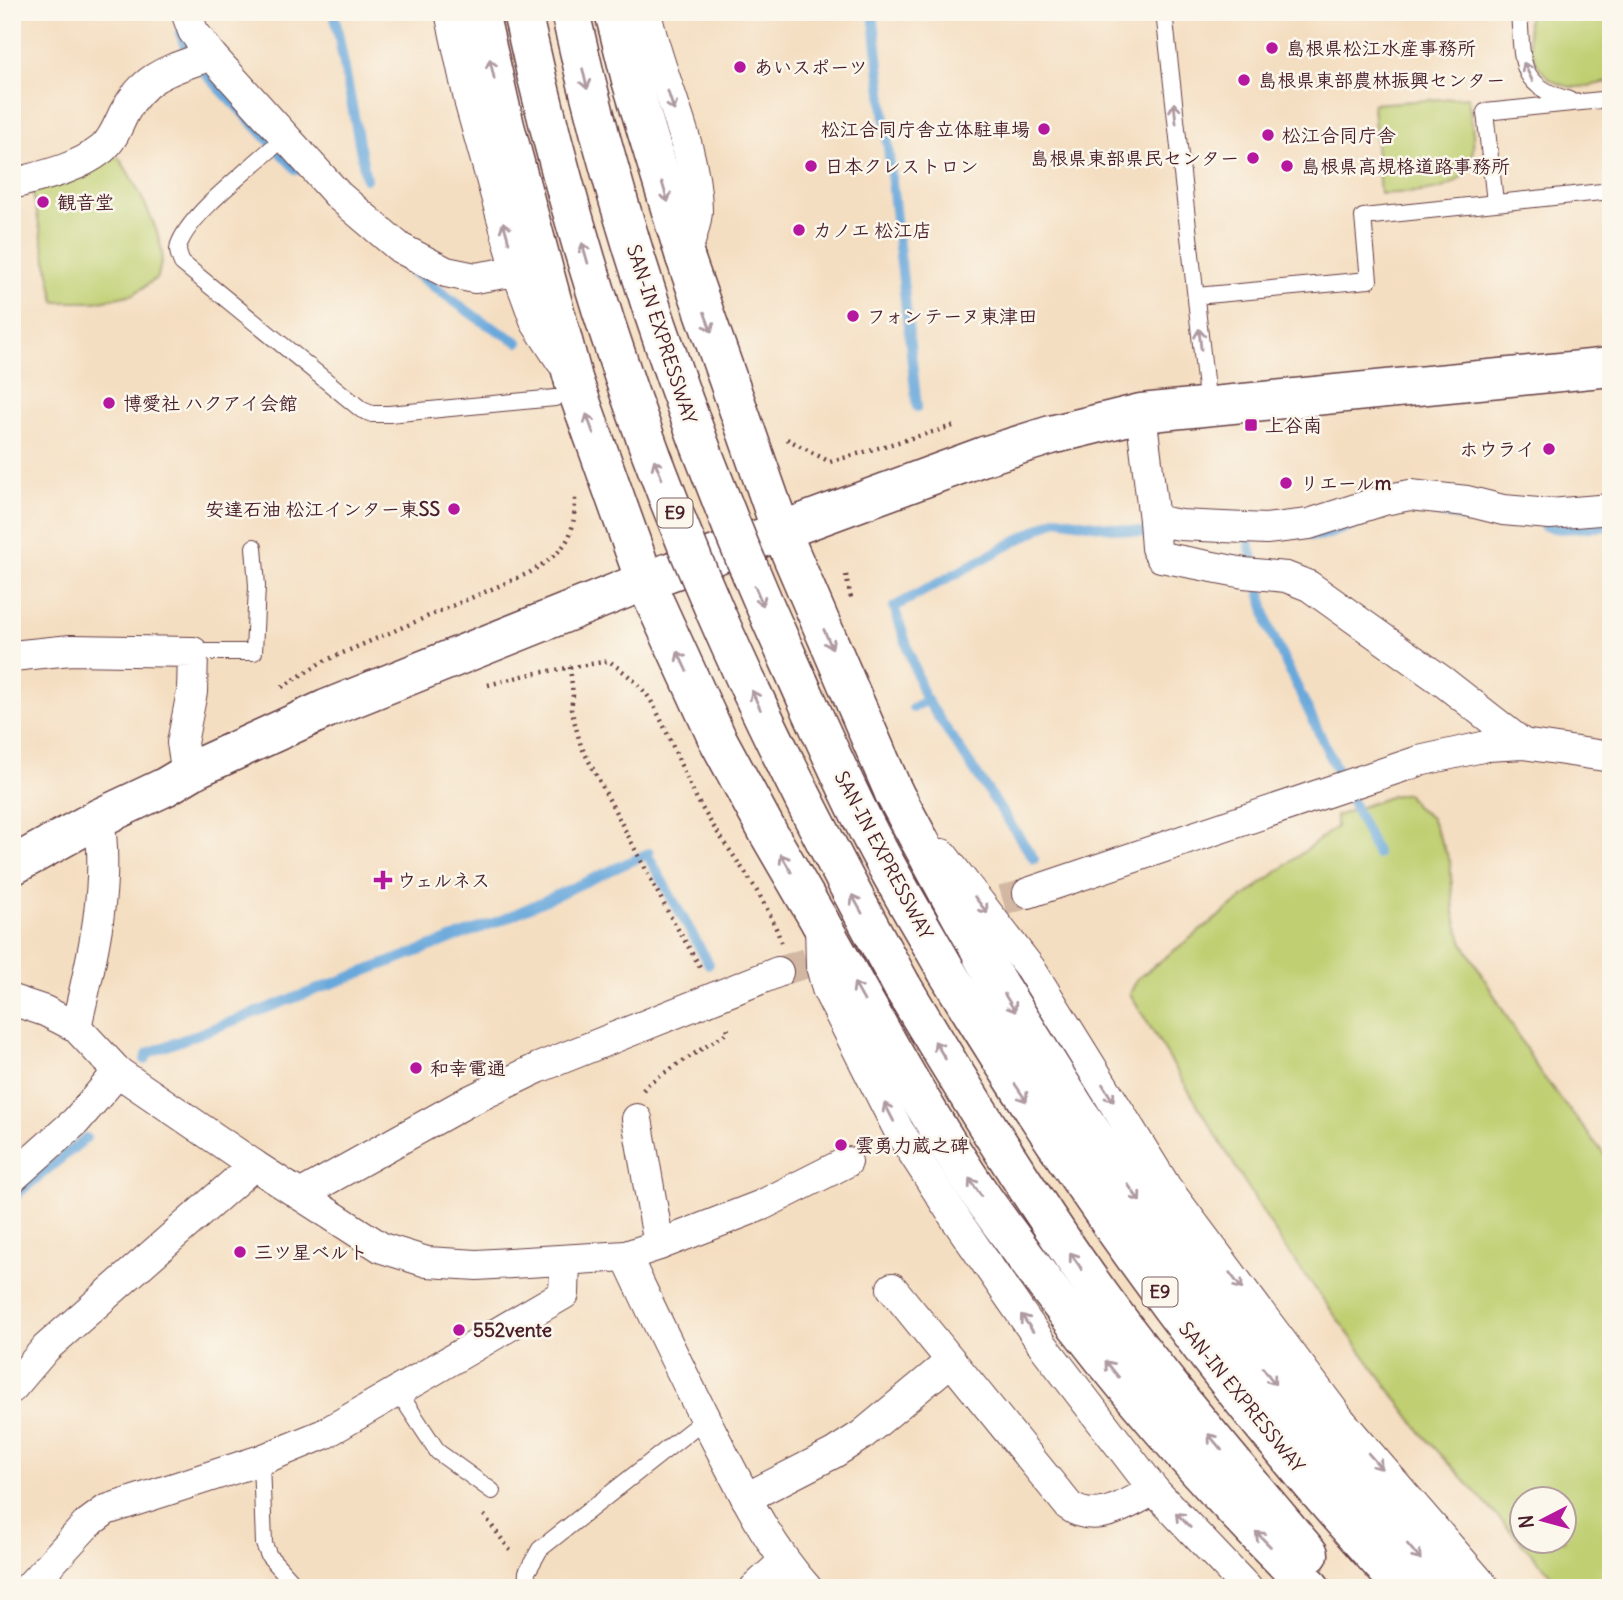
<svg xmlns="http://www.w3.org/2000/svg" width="1623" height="1600" font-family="Delius,'Klee One',sans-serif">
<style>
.green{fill:#bfcf71;stroke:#84774e;stroke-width:2;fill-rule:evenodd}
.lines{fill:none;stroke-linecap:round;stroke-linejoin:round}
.stream{stroke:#69a8db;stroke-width:10}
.street-tunnel{stroke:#d2b8a3;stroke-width:30;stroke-dasharray:30 15;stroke-linecap:butt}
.lane-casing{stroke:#643c42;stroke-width:18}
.street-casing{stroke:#643c42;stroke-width:32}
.secondary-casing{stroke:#643c42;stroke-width:41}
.highway-casing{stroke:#643c42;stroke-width:41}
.path{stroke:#643c42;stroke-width:4.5;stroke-dasharray:2 5;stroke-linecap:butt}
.lane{stroke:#fff;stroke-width:16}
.street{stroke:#fff;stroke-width:30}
.secondary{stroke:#fff;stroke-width:38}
.highway{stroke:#fff;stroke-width:38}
.highway-bridge-casing{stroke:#643c42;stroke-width:41;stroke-linecap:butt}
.highway-bridge{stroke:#fff;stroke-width:38}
.oneway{stroke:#ae9aa0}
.poi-dot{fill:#b5179e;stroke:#fbf7ec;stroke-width:2.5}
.labels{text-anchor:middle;stroke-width:5;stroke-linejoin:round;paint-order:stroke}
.shield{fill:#fbf7ec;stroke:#7f6065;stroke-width:2}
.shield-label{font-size:18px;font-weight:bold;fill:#4a1f2b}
.poi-label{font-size:19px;font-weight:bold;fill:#4a1f2b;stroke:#fbf7ec;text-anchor:start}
.street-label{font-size:19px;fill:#4a1f2b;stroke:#fbf7ec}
</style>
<rect width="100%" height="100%" fill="#fbf7ec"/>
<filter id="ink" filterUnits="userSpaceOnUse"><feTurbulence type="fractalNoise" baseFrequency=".0143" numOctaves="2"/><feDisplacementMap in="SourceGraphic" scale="14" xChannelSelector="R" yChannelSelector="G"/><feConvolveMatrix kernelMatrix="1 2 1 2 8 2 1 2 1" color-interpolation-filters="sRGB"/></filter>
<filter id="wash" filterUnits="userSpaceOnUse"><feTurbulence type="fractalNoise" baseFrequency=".00686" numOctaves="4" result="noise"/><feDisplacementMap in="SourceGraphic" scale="28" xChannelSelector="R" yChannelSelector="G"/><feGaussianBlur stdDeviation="1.57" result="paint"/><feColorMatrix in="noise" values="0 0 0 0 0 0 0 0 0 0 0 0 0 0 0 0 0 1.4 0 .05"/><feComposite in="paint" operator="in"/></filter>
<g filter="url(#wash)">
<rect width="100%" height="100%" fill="#f4dec1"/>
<g class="green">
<path d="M 1528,12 L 1611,12 L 1611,82 C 1599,83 1583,88 1572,87 C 1534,82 1526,44 1528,12 Z"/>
<path d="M 1468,97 C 1470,115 1476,138 1472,156 C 1464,198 1413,191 1380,194 L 1373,104 Z"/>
<path d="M 107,158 L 119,158 C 133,179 161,230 162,255 C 162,262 159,270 158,277 L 134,294 L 95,302 L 55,302 L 32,190 Z"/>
<path d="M 1407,793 L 1415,806 L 1431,818 L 1450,861 L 1454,913 L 1462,941 L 1539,1071 L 1611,1163 L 1611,1588 L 1563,1588 L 1424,1436 L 1283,1245 L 1130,994 L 1137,979 L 1336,827 L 1336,816 L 1392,796 ZM 1522,1498 L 1564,1498 L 1564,1540 L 1522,1540 Z"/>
</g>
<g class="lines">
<g class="stream">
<polyline points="334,12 366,179"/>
<polyline points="873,12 917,407"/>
<polyline points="180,33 186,48 205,73 297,170"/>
<polyline points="399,262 483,322 518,342"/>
<polyline points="1434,511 1489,523 1508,524"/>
<polyline points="1544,526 1560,529 1611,526"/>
<polyline points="1312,536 1325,535 1365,521"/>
<polyline points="1248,539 1269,628 1377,854"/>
<polyline points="913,708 927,700"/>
<polyline points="647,854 709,964"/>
<polyline points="1034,859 924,696 894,607 1057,519 1150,534"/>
<polyline points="145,1060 148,1053 504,919 649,853"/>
<polyline points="12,1198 86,1138"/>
</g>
</g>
</g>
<g filter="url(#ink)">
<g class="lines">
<g class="street-tunnel">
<polyline points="960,914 1028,893"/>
<polyline points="778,972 844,951"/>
</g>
<g class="lane-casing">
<g id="lane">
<polyline points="1164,12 1208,407"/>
<path d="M 1519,12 C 1523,60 1516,85 1569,100"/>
<path d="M 284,137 C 256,165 195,208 180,242 C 176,249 179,256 182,263 L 362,410 L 372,414 L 389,414 L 555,398"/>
<polyline points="1495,202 1485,112 1611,99"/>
<polyline points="1196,296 1369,280 1363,217 1611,191"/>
<polyline points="193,652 254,652 257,586 254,547"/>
<polyline points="397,1390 438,1452 492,1491"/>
<polyline points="261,1460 264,1544 269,1556 298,1588"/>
<polyline points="526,1586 527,1572 540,1549 705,1419"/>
</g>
</g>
<g class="street-casing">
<g id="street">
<polyline points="186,12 193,31 211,55 339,196 400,248 446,272 475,278 517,271"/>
<polyline points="450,12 470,104 517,271 536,323 561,361"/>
<path d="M 646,12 C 659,78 696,142 697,210 C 697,225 689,243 685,257"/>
<path d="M 12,184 C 42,176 77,169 102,149 C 113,140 118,125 124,113 C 146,73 171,70 211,55"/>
<polyline points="1141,413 1154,520 1180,525 1266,529 1309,524 1384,500 1410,495 1467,501 1503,510 1550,514 1611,509"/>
<polyline points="1154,520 1156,548 1161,557 1244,573 1286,577 1309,586 1445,683 1523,744"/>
<polyline points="12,656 71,650 193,652 192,692 182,743 187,774"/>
<polyline points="942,854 1030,968 1166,1187 1341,1421 1485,1588"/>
<polyline points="1028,893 1419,761 1487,746 1523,744 1611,757"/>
<polyline points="820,923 821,966 827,989 899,1131 957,1221 1045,1348 1154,1490 1247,1588"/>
<polyline points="12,1000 45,1011 76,1027 118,1072 254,1165 382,1248 427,1262 477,1265 626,1256 659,1245 762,1205 847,1162"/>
<path d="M 76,1027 C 92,959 110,888 99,818"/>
<polyline points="637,1119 659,1245"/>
<polyline points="12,1178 76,1121 118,1072"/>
<polyline points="300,1195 467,1102 538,1068 778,972"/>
<path d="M 626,1256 C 657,1322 689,1388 722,1452 C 747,1500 771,1548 807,1588"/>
<path d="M 892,1288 L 1069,1506 C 1096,1526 1129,1503 1154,1490"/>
<polyline points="12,1388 46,1348 254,1165"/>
<polyline points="746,1498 834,1453 862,1435 951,1361"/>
<polyline points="28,1588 87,1524 106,1510 261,1460 324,1434 564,1294 565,1261"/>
<polyline points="755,1588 783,1562"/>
</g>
</g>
<g class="secondary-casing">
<g id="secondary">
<polyline points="685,257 781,531 894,793"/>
<polyline points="574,382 645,581 717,738 770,836 820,922"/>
<polyline points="12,866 99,818 165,787 197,768 326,709 645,581 984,456 1051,435 1141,413 1611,367"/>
</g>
</g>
<g class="highway-casing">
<g id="highway">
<polyline points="479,12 505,126 574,382"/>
<polyline points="614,12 631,80 685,257"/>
<polyline points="894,793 993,976 1080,1115 1168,1242 1300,1417 1444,1588"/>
<path d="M 820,922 C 869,1010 917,1098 972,1182 C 988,1207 1007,1231 1024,1255 C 1110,1374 1206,1485 1311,1588"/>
<path d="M 947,972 C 1080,1192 1229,1400 1404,1588"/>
<path d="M 902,986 C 958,1080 1015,1173 1078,1264 C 1148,1365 1230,1460 1309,1554"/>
</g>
</g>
<g class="path">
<polyline points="787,439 830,462 953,426"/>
<polyline points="846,575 851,598"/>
<polyline points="570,667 573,695 571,709 581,746 669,914 702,970"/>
<path d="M 488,685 L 526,675 L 609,661 C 624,672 641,684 651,701 C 669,732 680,767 697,799 C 723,847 764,889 781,942"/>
<path d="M 282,687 L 324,661 L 529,573 C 565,550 575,541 575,497"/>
<polyline points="643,1090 649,1083 728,1032 727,1025"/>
<polyline points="484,1515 512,1553"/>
</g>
<use href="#lane" class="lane"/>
<use href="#street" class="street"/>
<use href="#secondary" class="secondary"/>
<use href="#highway" class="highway"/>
<g class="highway-bridge-casing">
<g id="highway-bridge">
<path d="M 522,12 C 567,219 632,423 717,616 C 772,742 836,865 902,986"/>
<path d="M 570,12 C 621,241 699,463 796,676 C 822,734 847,792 877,848 C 899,890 924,931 947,972"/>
</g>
</g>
<use href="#highway-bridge" class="highway-bridge"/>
</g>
<defs><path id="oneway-shaft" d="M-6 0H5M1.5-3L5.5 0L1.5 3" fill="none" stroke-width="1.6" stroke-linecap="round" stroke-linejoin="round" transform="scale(1.75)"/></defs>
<g class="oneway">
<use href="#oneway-shaft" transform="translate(492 69) rotate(-103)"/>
<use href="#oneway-shaft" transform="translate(1528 72) rotate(-116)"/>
<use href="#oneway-shaft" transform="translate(585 79) rotate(77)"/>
<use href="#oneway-shaft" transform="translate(671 101) rotate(72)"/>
<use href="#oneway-shaft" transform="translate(1175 113) rotate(-96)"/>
<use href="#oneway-shaft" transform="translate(665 192) rotate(73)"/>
<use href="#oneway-shaft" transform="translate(506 232) rotate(-106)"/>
<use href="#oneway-shaft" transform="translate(585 253) rotate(-106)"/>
<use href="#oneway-shaft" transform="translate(708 322) rotate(70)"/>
<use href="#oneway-shaft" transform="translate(1200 339) rotate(-96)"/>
<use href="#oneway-shaft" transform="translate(590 424) rotate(-110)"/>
<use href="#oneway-shaft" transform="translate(658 469) rotate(-112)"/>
<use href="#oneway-shaft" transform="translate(759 596) rotate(67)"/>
<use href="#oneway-shaft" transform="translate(828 639) rotate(66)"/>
<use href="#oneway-shaft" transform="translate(682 661) rotate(-115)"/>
<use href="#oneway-shaft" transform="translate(756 700) rotate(-115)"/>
<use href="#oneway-shaft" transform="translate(786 863) rotate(-120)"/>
<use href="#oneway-shaft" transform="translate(857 904) rotate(-119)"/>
<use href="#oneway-shaft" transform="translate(981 905) rotate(52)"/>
<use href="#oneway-shaft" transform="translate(859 992) rotate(-119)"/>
<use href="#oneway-shaft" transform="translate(1010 1003) rotate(58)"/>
<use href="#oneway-shaft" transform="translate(940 1050) rotate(-121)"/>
<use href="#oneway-shaft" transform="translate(1021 1093) rotate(56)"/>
<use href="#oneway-shaft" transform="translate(1108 1093) rotate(58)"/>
<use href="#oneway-shaft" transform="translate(889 1112) rotate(-117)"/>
<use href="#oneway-shaft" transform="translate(975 1187) rotate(-124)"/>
<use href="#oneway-shaft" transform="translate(1134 1193) rotate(55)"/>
<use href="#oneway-shaft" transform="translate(1076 1261) rotate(-125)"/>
<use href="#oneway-shaft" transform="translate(1236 1281) rotate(53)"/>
<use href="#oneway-shaft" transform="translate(1027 1323) rotate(-125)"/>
<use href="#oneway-shaft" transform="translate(1112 1369) rotate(-129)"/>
<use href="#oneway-shaft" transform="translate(1269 1376) rotate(53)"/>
<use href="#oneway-shaft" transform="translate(1215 1442) rotate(-130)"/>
<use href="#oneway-shaft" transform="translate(1375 1461) rotate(49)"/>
<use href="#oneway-shaft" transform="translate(1183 1520) rotate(-134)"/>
<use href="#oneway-shaft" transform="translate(1263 1539) rotate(-135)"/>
<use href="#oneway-shaft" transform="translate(1414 1552) rotate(50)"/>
</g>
</g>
<g class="poi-dot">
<circle cx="1272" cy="48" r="7"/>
<circle cx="740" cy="67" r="7"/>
<circle cx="1244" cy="80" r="7"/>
<circle cx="1044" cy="129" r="7"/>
<circle cx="1268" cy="135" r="7"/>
<circle cx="1253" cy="158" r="7"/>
<circle cx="811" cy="166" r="7"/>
<circle cx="1287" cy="166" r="7"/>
<circle cx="43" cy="202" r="7"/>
<circle cx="799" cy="230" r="7"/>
<circle cx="853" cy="316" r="7"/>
<circle cx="109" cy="403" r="7"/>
<rect x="1244" y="418" width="14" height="14" rx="3.5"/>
<circle cx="1549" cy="449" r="7"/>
<circle cx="1286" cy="483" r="7"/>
<circle cx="454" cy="509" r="7"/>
<path d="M379.5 869.5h7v7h7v7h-7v7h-7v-7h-7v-7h7z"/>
<circle cx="416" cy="1068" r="7"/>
<circle cx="841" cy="1145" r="7"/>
<circle cx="240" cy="1252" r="7"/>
<circle cx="459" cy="1330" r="7"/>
</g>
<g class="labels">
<g class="shield">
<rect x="657.5" y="498.5" width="35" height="29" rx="5"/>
<rect x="1142.5" y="1277.5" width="35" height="29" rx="5"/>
</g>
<g class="shield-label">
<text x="675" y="519">E9</text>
<text x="1160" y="1298">E9</text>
</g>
<g class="poi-label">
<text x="1286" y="55">島根県松江水産事務所</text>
<text x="754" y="74">あいスポーツ</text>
<text x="1258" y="87">島根県東部農林振興センター</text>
<text x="1030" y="136" text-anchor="end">松江合同庁舎立体駐車場</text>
<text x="1282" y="142">松江合同庁舎</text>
<text x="1239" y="165" text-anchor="end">島根県東部県民センター</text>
<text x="825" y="173">日本クレストロン</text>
<text x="1301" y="173">島根県高規格道路事務所</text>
<text x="57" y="209">観音堂</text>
<text x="813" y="237">カノエ 松江店</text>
<text x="867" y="323">フォンテーヌ東津田</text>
<text x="123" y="410">博愛社 ハクアイ会館</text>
<text x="1265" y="432">上谷南</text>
<text x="1535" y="456" text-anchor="end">ホウライ</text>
<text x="1300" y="490">リエールm</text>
<text x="440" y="516" text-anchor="end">安達石油 松江インター東SS</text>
<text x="397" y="887">ウェルネス</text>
<text x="430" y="1075">和幸電通</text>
<text x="855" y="1152">雲勇力蔵之碑</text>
<text x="254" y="1259">三ツ星ベルト</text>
<text x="473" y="1337">552vente</text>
</g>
<g class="street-label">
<text transform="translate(662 334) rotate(72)" y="7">SAN-IN EXPRESSWAY</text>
<text transform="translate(884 855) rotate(62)" y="7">SAN-IN EXPRESSWAY</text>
<text transform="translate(1242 1397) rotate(51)" y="7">SAN-IN EXPRESSWAY</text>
</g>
</g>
<rect width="1623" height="1600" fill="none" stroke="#fbf7ec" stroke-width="42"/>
<g transform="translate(1543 1520) rotate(264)"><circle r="33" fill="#fbf7ec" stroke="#b4a19f" stroke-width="2"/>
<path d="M0-5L12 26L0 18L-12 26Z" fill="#b5179e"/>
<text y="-10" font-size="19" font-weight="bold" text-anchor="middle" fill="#4a1f2b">N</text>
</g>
</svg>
